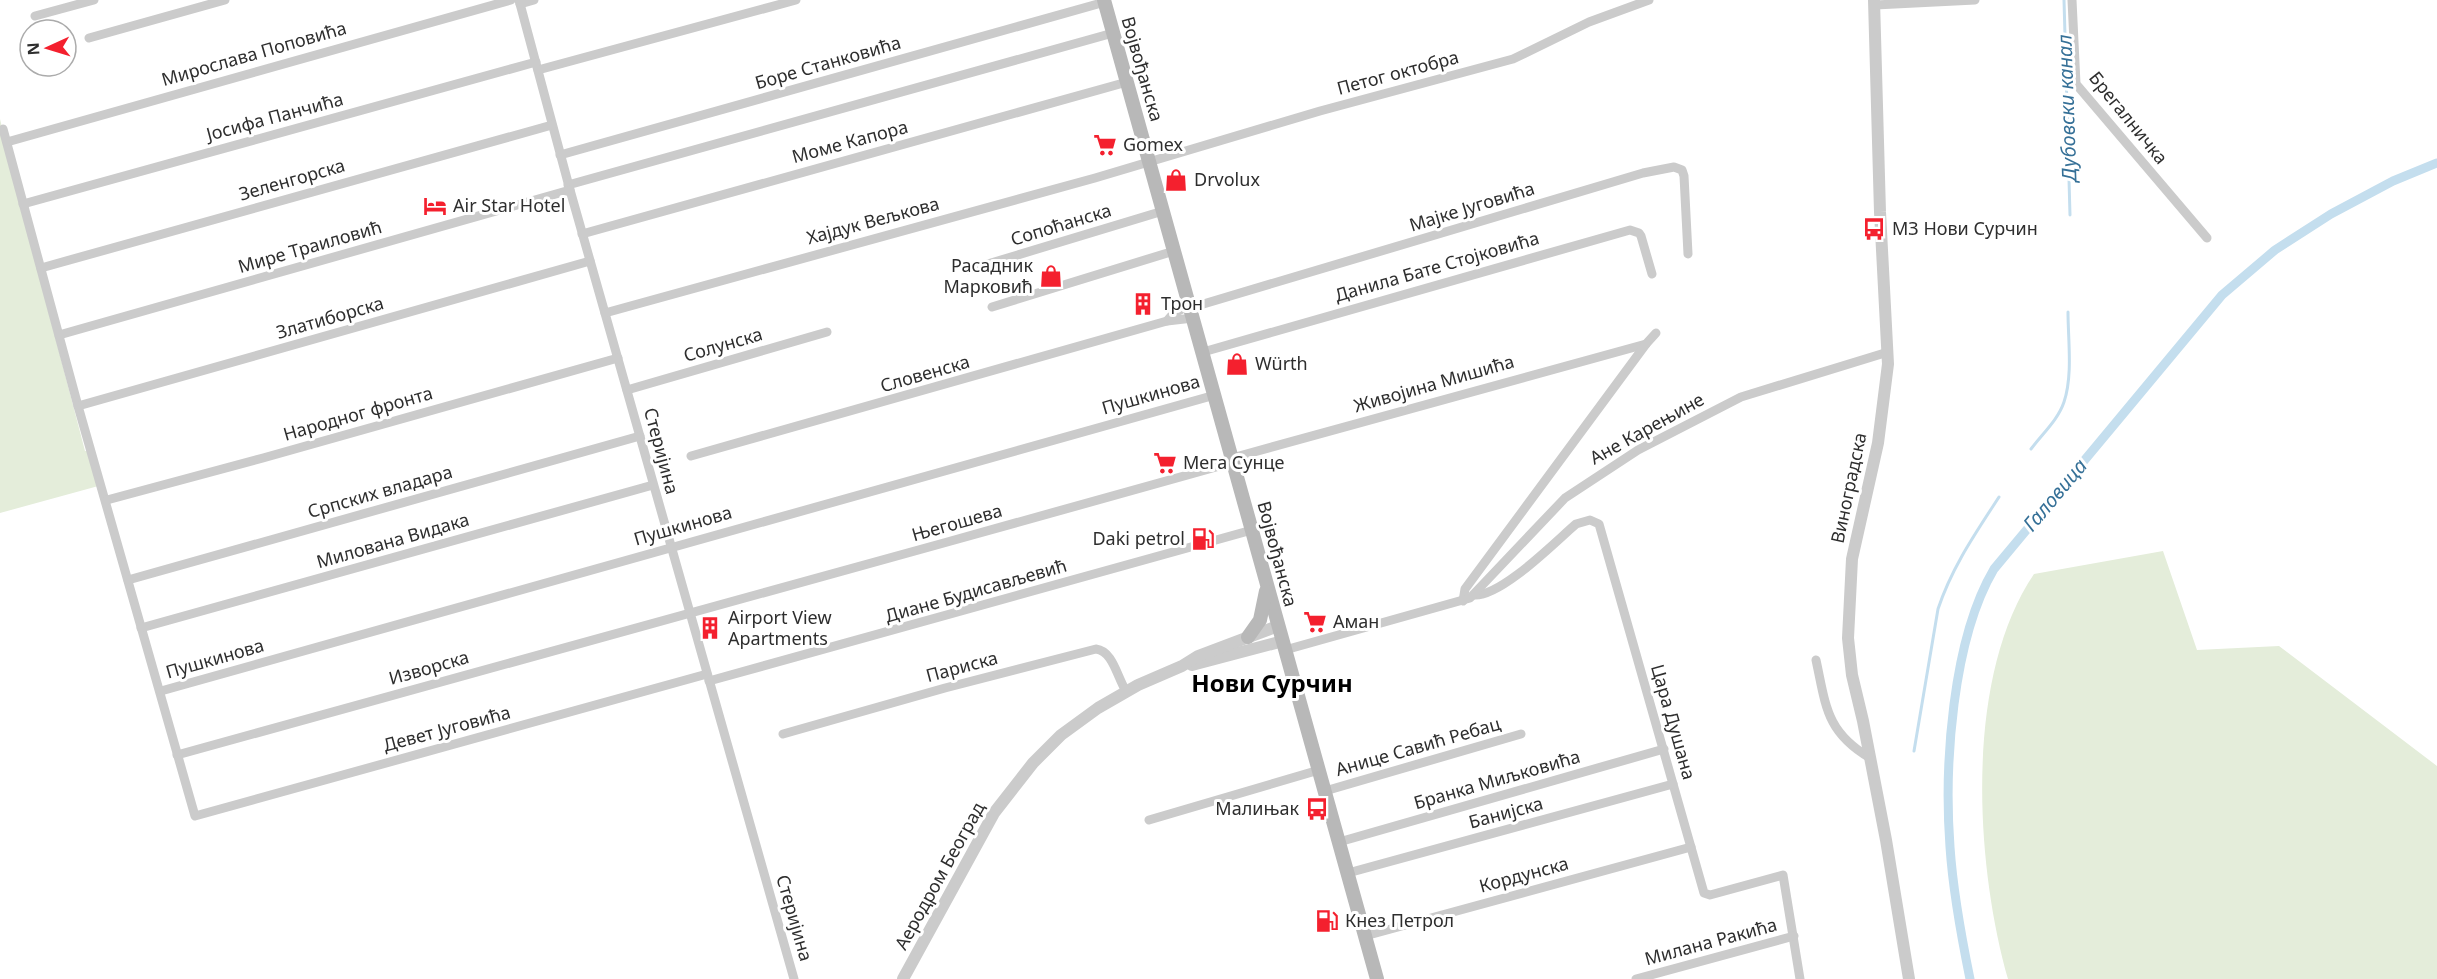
<svg xmlns="http://www.w3.org/2000/svg" width="2437" height="979" font-family="'Noto Sans',sans-serif">
<style>
.green{fill:#e4edda}
.lines{fill:none;stroke-linecap:round;stroke-linejoin:round}
.stream{stroke:#c4deee;stroke-width:3}
.canal{stroke:#c4deee;stroke-width:9}
.minor{stroke:#cbcbcb;stroke-width:9}
.tertiary{stroke:#cbcbcb;stroke-width:12}
.secondary{stroke:#b8b8b8;stroke-width:14}
.labels{text-anchor:middle;stroke-width:6;stroke-linejoin:round;paint-order:stroke}
.street-label{font-size:18px;fill:#2e2e2e;stroke:#fff}
.poi-label{font-size:18px;fill:#2e2e2e;stroke:#fff;text-anchor:start}
.water-label{font-size:20px;font-style:italic;fill:#357097;stroke:#fff}
.district-label{font-size:24px;font-weight:bold;fill:#000;stroke:#fff}
</style>
<rect width="100%" height="100%" fill="#fff"/>
<g class="green">
<polygon points="0,119 22,210 85,451 92,450 102,485 0,513"/>
<path d="M 2163,551 L 2197,650 L 2279,646 L 2437,766 L 2437,979 L 2008,979 C 1975,863 1964,677 2034,574 Z"/>
</g>
<g class="lines">
<g class="stream">
<polyline points="2064,0 2070,215"/>
<path d="M 2031,449 C 2042,434 2058,420 2064,402 C 2073,375 2068,340 2068,312"/>
<path d="M 1914,751 L 1938,609 C 1952,567 1975,534 1999,497"/>
</g>
<path class="canal" d="M 1970,979 C 1961,935 1953,892 1950,847 C 1944,766 1952,640 1994,569 L 2222,295 L 2275,250 L 2331,214 L 2393,181 L 2437,163"/>
<g class="minor">
<polyline points="519,0 570,190 794,979"/>
<polyline points="2072,0 2076,84 2207,238"/>
<polyline points="520,4 534,0"/>
<polyline points="1875,5 1975,0"/>
<polyline points="35,16 94,0"/>
<polyline points="89,38 225,0"/>
<polyline points="538,70 796,0"/>
<polyline points="3,129 78,406 195,816 707,674"/>
<polyline points="7,142 511,0"/>
<polyline points="560,155 1105,2"/>
<polyline points="568,185 1113,33"/>
<polyline points="23,204 536,62"/>
<polyline points="582,234 1127,82"/>
<polyline points="41,268 552,125"/>
<polyline points="968,270 1163,211"/>
<polyline points="992,307 1174,251"/>
<polyline points="1190,308 1643,173 1674,167 1682,170 1684,176 1688,254"/>
<polyline points="605,313 1095,178 1320,111 1513,59 1589,22 1649,0"/>
<polyline points="1167,321 1173,314 1189,305"/>
<polyline points="59,335 570,190"/>
<polyline points="1203,352 1630,230 1639,233 1641,236 1652,274"/>
<polyline points="627,390 827,332"/>
<polyline points="78,406 590,261"/>
<polyline points="691,456 1167,321 1193,318"/>
<polyline points="1232,458 1646,344 1656,333"/>
<polyline points="107,500 263,458 618,358"/>
<polyline points="128,580 640,436"/>
<path d="M 1474,595 C 1501,597 1555,542 1576,524 L 1590,520 L 1599,524 L 1704,893 L 1710,895 L 1783,875 L 1800,979"/>
<polyline points="1463,601 1465,589 1646,344"/>
<polyline points="141,628 653,485"/>
<polyline points="1285,650 1470,598 1565,498 1638,450 1741,397 1888,352"/>
<path d="M 1816,660 C 1826,706 1826,732 1870,758"/>
<polyline points="709,681 1252,530"/>
<polyline points="161,691 1215,395"/>
<path d="M 783,734 L 945,688 L 1096,649 C 1113,651 1117,677 1126,691"/>
<path d="M 177,755 C 529,657 882,561 1234,462"/>
<polyline points="1325,791 1521,734"/>
<polyline points="1149,820 1319,770"/>
<polyline points="1339,842 1664,749"/>
<polyline points="1348,873 1673,784"/>
<polyline points="1365,936 1691,847"/>
<polyline points="1636,979 1794,936"/>
</g>
<g class="tertiary">
<polyline points="1874,0 1880,212 1888,364 1878,443 1852,559 1848,638 1852,675 1863,721 1886,840 1909,979"/>
<polyline points="1192,665 1283,641"/>
<polyline points="903,979 994,813 1033,763 1061,735 1098,708 1138,685 1182,666 1198,656 1278,626"/>
</g>
<g class="secondary">
<polyline points="1104,0 1377,979"/>
<polyline points="1248,637 1260,620 1266,591"/>
</g>
</g>
<defs>
<g id="supermarket-bare" transform="scale(1.8)"><path d="M-6-5.5h2.5l.6 2H6L4.5 2H-2.5L-4.4-4H-6ZM-1.5 3.2a1.3 1.3 0 1 0 .1 0ZM3 3.2a1.3 1.3 0 1 0 .1 0Z" fill="#f4202e" stroke="#fff" stroke-width="2.5" paint-order="stroke"/></g>
<g id="shop-bare" transform="scale(1.8)"><path d="M-5-2.5h2.3a2.7 3.5 0 0 1 5.4 0H5L5.5 6h-11ZM-1.5-2.5h3a1.5 2.3 0 0 0-3 0Z" fill="#f4202e" stroke="#fff" stroke-width="2.5" paint-order="stroke"/></g>
<g id="hotel-bare" transform="scale(1.8)"><path d="M-6-4.5h1.5V1H6V5H4.5V3h-9V5H-6ZM-4 0a1.8 1.8 0 1 1 3.6 0ZM.5 0V-2.5h3Q6-2.5 6 0Z" fill="#f4202e" stroke="#fff" stroke-width="2.5" paint-order="stroke"/></g>
<g id="bus-bare" transform="scale(1.8)"><path d="M-5-6H5V4H4V6H2V4H-2V6H-4V4H-5ZM-3.5-4V0h7V-4ZM-3.5 1.2v1.5H-2V1.2ZM2 1.2v1.5H3.5V1.2Z" fill="#f4202e" stroke="#fff" stroke-width="2.5" paint-order="stroke"/></g>
<g id="building-bare" transform="scale(1.8)"><path d="M-4-6H4V6H1V3H-1V6H-4ZM-2.5-4.3h1.7v1.8h-1.7ZM.8-4.3h1.7v1.8H.8ZM-2.5-1h1.7V.8h-1.7ZM.8-1h1.7V.8H.8Z" fill="#f4202e" stroke="#fff" stroke-width="2.5" paint-order="stroke"/></g>
<g id="fuel-bare" transform="scale(1.8)"><path d="M-5.5-6h7V0h2V4h1.3V-2.5L3-4.5l.8-.8L6-3V5H2.5V1h-1V6h-7ZM-4.2-4.7v3.2H.2V-4.7Z" fill="#f4202e" stroke="#fff" stroke-width="2.5" paint-order="stroke"/></g>
</defs>
<g fill-rule="evenodd">
<use href="#supermarket-bare" x="1105" y="145"/>
<use href="#shop-bare" x="1176" y="180"/>
<use href="#hotel-bare" x="435" y="206"/>
<use href="#bus-bare" x="1874" y="229"/>
<use href="#shop-bare" x="1051" y="276"/>
<use href="#building-bare" x="1143" y="304"/>
<use href="#shop-bare" x="1237" y="364"/>
<use href="#supermarket-bare" x="1165" y="463"/>
<use href="#fuel-bare" x="1203" y="539"/>
<use href="#supermarket-bare" x="1315" y="622"/>
<use href="#building-bare" x="710" y="628"/>
<use href="#bus-bare" x="1317" y="809"/>
<use href="#fuel-bare" x="1327" y="921"/>
</g>
<g class="labels">
<g class="street-label">
<text transform="translate(254 54) rotate(-16)" y="6">Мирослава Поповића</text>
<text transform="translate(828 63) rotate(-16)" y="6">Боре Станковића</text>
<text transform="translate(1142 69) rotate(74)" y="6">Војвођанска</text>
<text transform="translate(1398 73) rotate(-15)" y="6">Петог октобра</text>
<text transform="translate(275 117) rotate(-15)" y="6">Јосифа Панчића</text>
<text transform="translate(2128 118) rotate(51)" y="6">Брегалничка</text>
<text transform="translate(850 142) rotate(-15)" y="6">Моме Капора</text>
<text transform="translate(292 180) rotate(-16)" y="6">Зеленгорска</text>
<text transform="translate(1472 207) rotate(-17)" y="6">Мајке Југовића</text>
<text transform="translate(873 221) rotate(-15)" y="6">Хајдук Вељкова</text>
<text transform="translate(1061 225) rotate(-17)" y="6">Сопоћанска</text>
<text transform="translate(310 247) rotate(-16)" y="6">Мире Траиловић</text>
<text transform="translate(1437 267) rotate(-16)" y="6">Данила Бате Стојковића</text>
<text transform="translate(330 318) rotate(-16)" y="6">Златиборска</text>
<text transform="translate(723 345) rotate(-16)" y="6">Солунска</text>
<text transform="translate(925 374) rotate(-16)" y="6">Словенска</text>
<text transform="translate(1434 384) rotate(-16)" y="6">Живојина Мишића</text>
<text transform="translate(1151 395) rotate(-16)" y="6">Пушкинова</text>
<text transform="translate(358 414) rotate(-16)" y="6">Народног фронта</text>
<text transform="translate(1647 429) rotate(-29)" y="6">Ане Карењине</text>
<text transform="translate(661 451) rotate(75)" y="6">Стеријина</text>
<text transform="translate(1849 488) rotate(-78)" y="6">Виноградска</text>
<text transform="translate(380 492) rotate(-16)" y="6">Српских владара</text>
<text transform="translate(957 523) rotate(-16)" y="6">Његошева</text>
<text transform="translate(683 526) rotate(-16)" y="6">Пушкинова</text>
<text transform="translate(393 541) rotate(-16)" y="6">Милована Видака</text>
<text transform="translate(1277 554) rotate(75)" y="6">Војвођанска</text>
<text transform="translate(976 591) rotate(-16)" y="6">Диане Будисављевић</text>
<text transform="translate(215 659) rotate(-16)" y="6">Пушкинова</text>
<text transform="translate(962 667) rotate(-15)" y="6">Париска</text>
<text transform="translate(429 668) rotate(-16)" y="6">Изворска</text>
<text transform="translate(1673 722) rotate(74)" y="6">Цара Душана</text>
<text transform="translate(447 729) rotate(-15)" y="6">Девет Југовића</text>
<text transform="translate(1418 747) rotate(-16)" y="6">Анице Савић Ребац</text>
<text transform="translate(1497 780) rotate(-16)" y="6">Бранка Миљковића</text>
<text transform="translate(1506 813) rotate(-15)" y="6">Банијска</text>
<text transform="translate(1524 875) rotate(-15)" y="6">Кордунска</text>
<text transform="translate(940 876) rotate(-61)" y="6">Аеродром Београд</text>
<text transform="translate(794 918) rotate(74)" y="6">Стеријина</text>
<text transform="translate(1711 942) rotate(-15)" y="6">Милана Ракића</text>
</g>
<g class="poi-label">
<text x="1123" y="151">Gomex</text>
<text x="1194" y="186">Drvolux</text>
<text x="453" y="212">Air Star Hotel</text>
<text x="1892" y="235">МЗ Нови Сурчин</text>
<text x="1033" y="272" text-anchor="end">Расадник<tspan x="1033" dy="21">Марковић</tspan></text>
<text x="1161" y="310">Трон</text>
<text x="1255" y="370">Würth</text>
<text x="1183" y="469">Мега Сунце</text>
<text x="1185" y="545" text-anchor="end">Daki petrol</text>
<text x="728" y="624">Airport View<tspan x="728" dy="21">Apartments</tspan></text>
<text x="1333" y="628">Аман</text>
<text x="1299" y="815" text-anchor="end">Малињак</text>
<text x="1345" y="927">Кнез Петрол</text>
</g>
<g class="water-label">
<text transform="translate(2067 108) rotate(-92)" y="7">Дубовски канал</text>
<text transform="translate(2055 495) rotate(-50)" y="7">Галовица</text>
</g>
<g class="district-label">
<text x="1272" y="692">Нови Сурчин</text>
</g>
</g>
<g transform="translate(48 48) rotate(266)"><circle r="28" fill="#ffffff" stroke="#ababab" stroke-width="1.5"/>
<path d="M0-4.5L10 22L0 15L-10 22Z" fill="#f4202e"/>
<text y="-9" font-size="16" font-weight="bold" text-anchor="middle" fill="#2e2e2e">N</text>
</g>
</svg>
